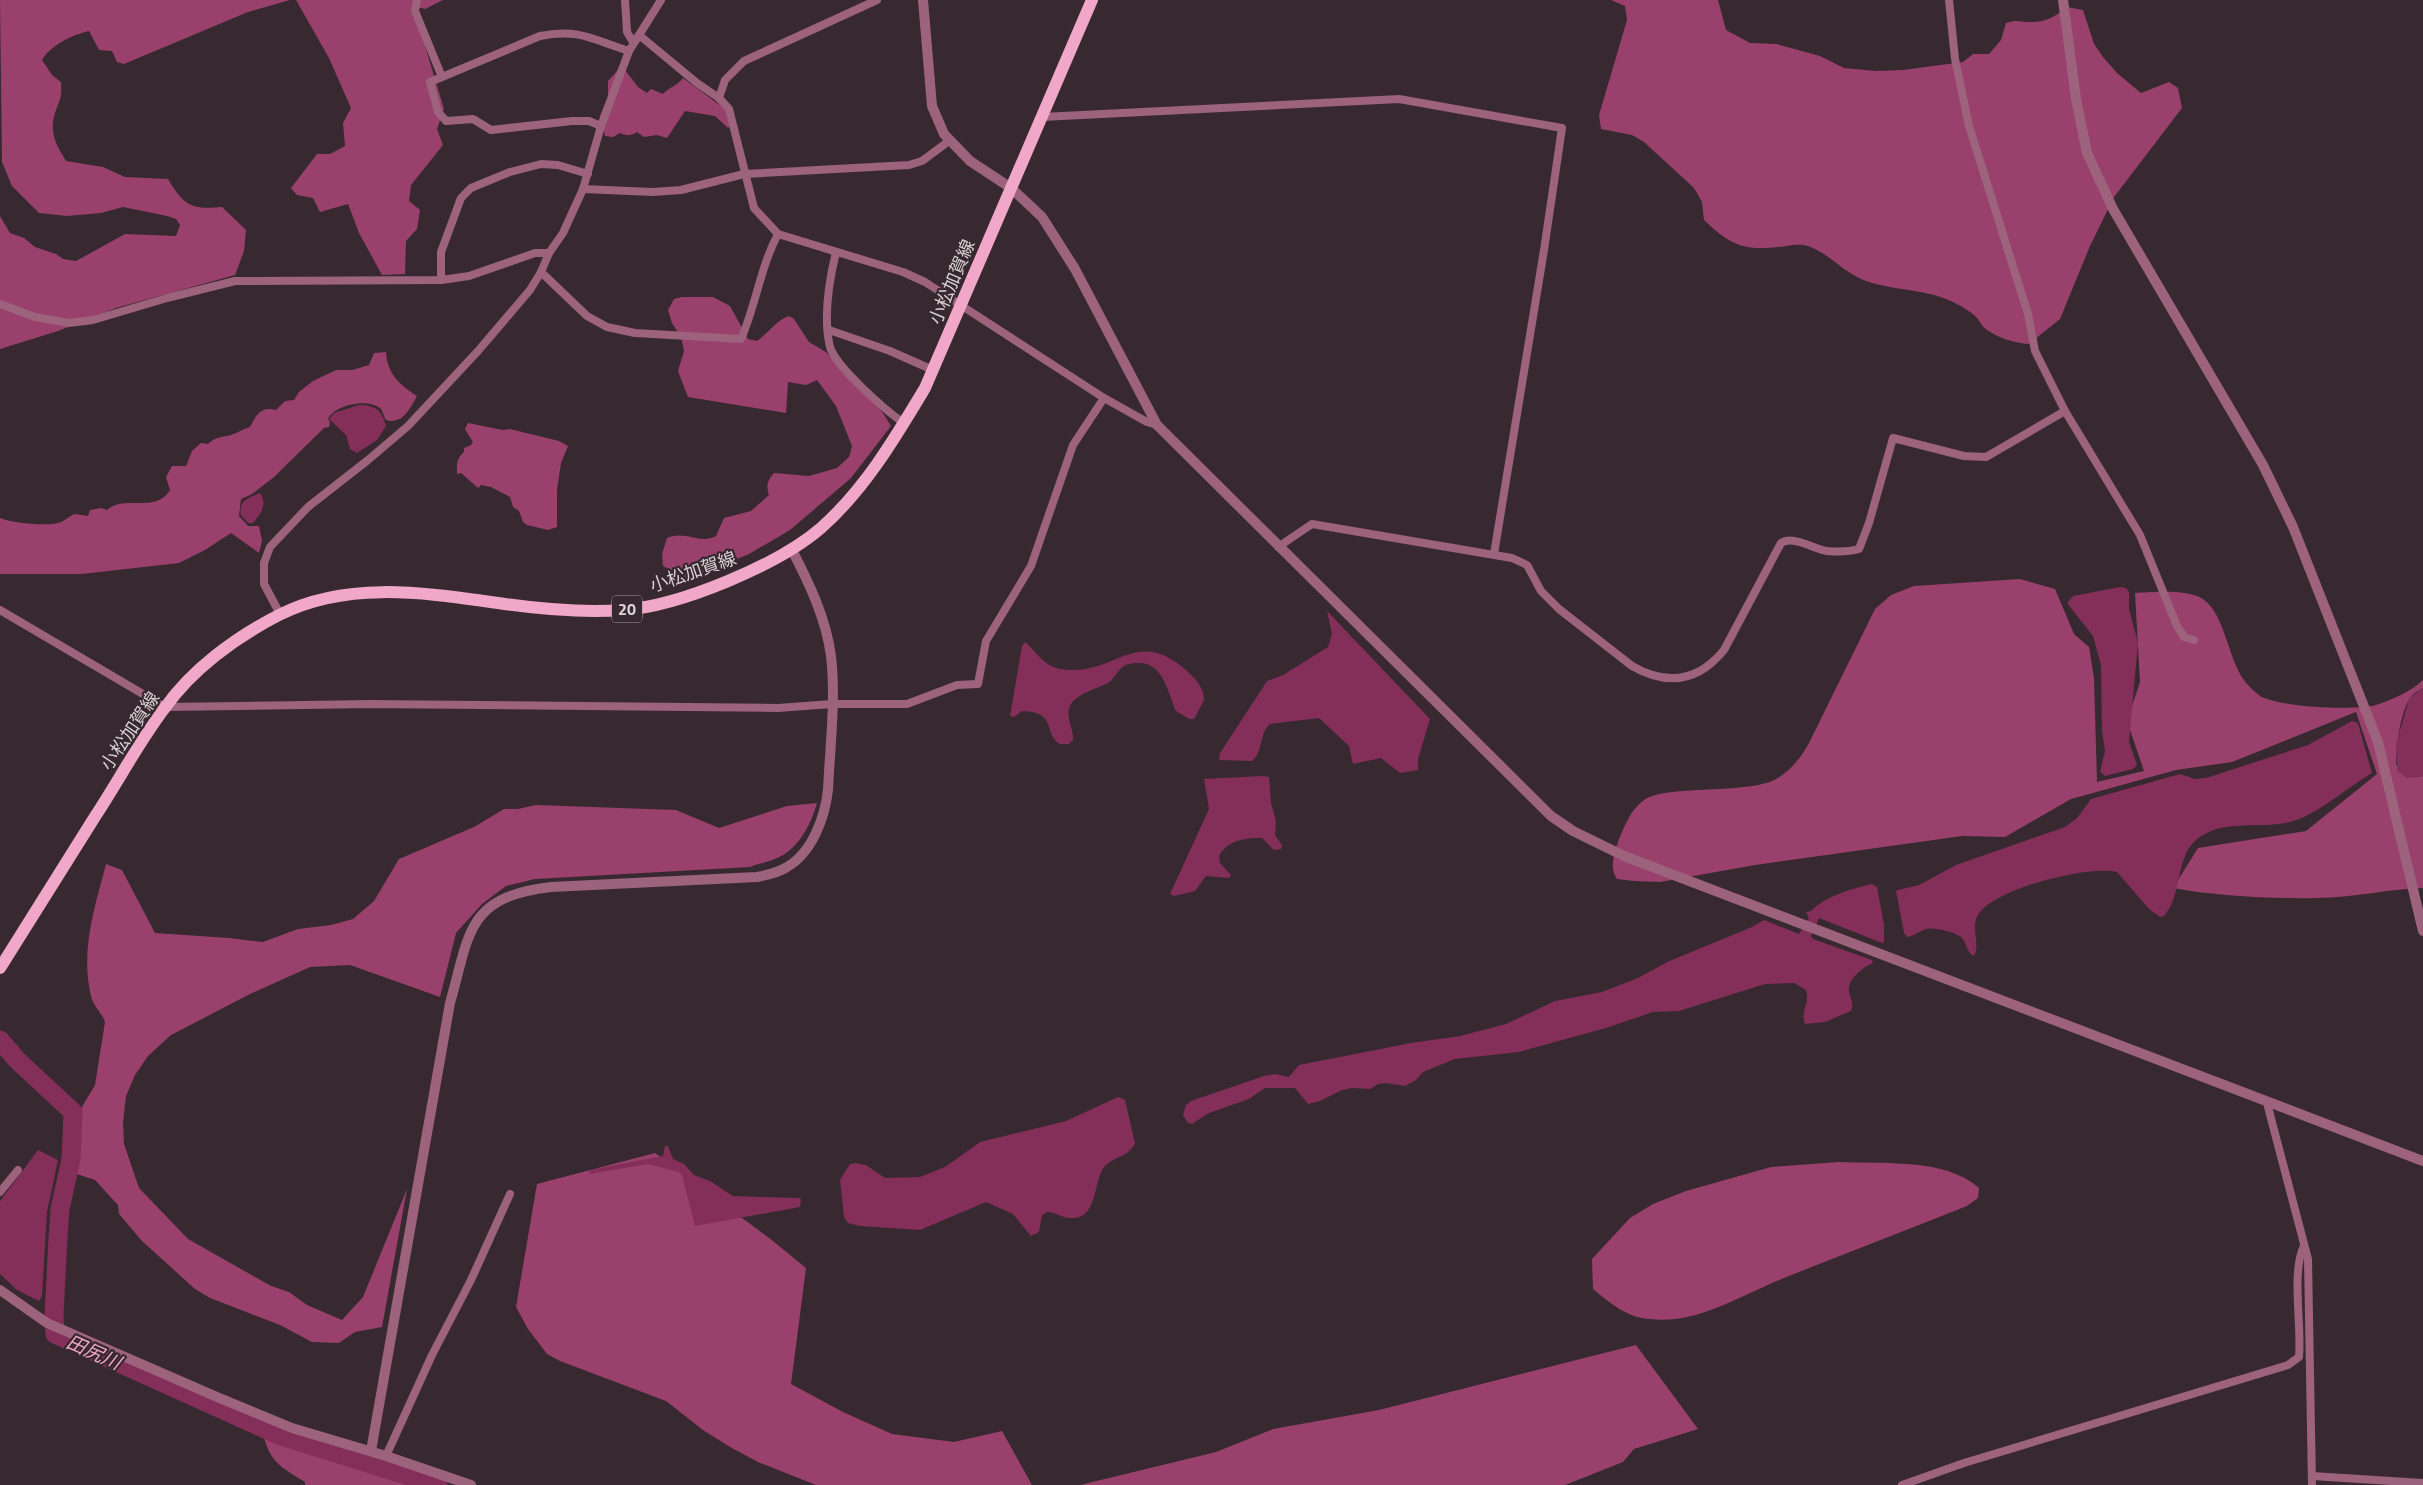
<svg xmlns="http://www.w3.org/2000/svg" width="2423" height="1485" font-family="'Titillium Web','Noto Sans JP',sans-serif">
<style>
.forest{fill:#99416c}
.water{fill:#842e5a}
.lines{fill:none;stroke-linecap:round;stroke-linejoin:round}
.river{stroke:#842e5a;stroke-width:19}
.minor{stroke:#9d627c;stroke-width:8}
.tertiary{stroke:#9d627c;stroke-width:10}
.primary{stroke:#f1a7c7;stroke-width:12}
.labels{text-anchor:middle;stroke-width:4.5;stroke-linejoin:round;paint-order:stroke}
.shield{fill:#37292f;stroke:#aa9fa3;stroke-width:1}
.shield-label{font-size:16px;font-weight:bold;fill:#dbd2d5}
.street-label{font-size:18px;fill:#dbd2d5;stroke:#37292f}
.water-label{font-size:19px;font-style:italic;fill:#f1a8c7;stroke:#37292f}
</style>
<rect width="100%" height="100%" fill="#37292f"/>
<g class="forest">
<path d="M 0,0 L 290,0 L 248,12 L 124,64 L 117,62 L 112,51 L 99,50 L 89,31 C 72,35 51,45 42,60 L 52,75 L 61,82 C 62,99 60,98 55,113 C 49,132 56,145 66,161 L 103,167 L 125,177 L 168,179 C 184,206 192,210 222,207 L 246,230 L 244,251 L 235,275 L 116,308 L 58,331 L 0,349 L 0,216 L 10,233 L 24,238 L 35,247 L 56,254 L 63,259 L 76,261 L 125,234 L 176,236 L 180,225 L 176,219 L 167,216 L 123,207 L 101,213 L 67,216 L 39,213 L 12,186 L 2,162 Z"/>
<polygon points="296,0 443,0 425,9 413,6 444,109 437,129 443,145 411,185 409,201 420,210 417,229 406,241 405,274 382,275 359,233 348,204 320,212 313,198 297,195 291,188 317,154 330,154 345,146 343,123 351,108 329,58"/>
<path d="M 1611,0 L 1718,0 L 1726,30 L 1750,43 L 1776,44 L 1820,56 L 1844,68 L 1876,71 L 1903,70 L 1963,62 L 1973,54 L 1989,54 L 2001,40 L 2006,23 C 2019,19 2017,22 2030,22 C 2045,23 2056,16 2067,7 L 2083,10 L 2094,44 L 2103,57 L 2117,73 L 2141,93 L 2169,82 L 2178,88 L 2182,108 L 2114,197 L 2090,246 L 2060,319 L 2029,344 C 2014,343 1999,338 1987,330 C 1981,326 1979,319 1974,315 C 1969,311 1961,306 1955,303 C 1929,289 1895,291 1866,281 C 1844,273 1830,254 1808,246 C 1798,243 1788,246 1778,247 C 1743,251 1729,244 1704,220 L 1702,202 L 1694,188 L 1644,142 L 1632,135 L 1601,129 L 1599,115 L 1627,20 L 1625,6 Z"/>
<path d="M 625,70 L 638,87 L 647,93 L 651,89 L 663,94 C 669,87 677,86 683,78 L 725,109 L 730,126 L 728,128 L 715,116 L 685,111 L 667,138 L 657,135 L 644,137 L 637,132 C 631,136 627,136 620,133 L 613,137 L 605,136 L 600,116 L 608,97 L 608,81 L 617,71 Z"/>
<path d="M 682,297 L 713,297 L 730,306 L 748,339 L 757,341 C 768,333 777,320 789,316 L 794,319 L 809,342 L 826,352 L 868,397 L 883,413 L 891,426 L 851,478 L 790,530 L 749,554 L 689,579 L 663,566 L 662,554 L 667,538 C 687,530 699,545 716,536 L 724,518 L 751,511 L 769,495 C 766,486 767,481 774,473 L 809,476 L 837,468 L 849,457 L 852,446 L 836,406 L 817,380 L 806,385 L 788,382 L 786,413 L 688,397 L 678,371 L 684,351 L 681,337 L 672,323 L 668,310 L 674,299 Z"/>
<path d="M 386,352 C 387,374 400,385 417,396 C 410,409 402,425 386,420 C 384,417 383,412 381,409 C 369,397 334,405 328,419 L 330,422 L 329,427 L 324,428 L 274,477 L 252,494 L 241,499 L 239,516 L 248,526 L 259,526 L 262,541 L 259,553 L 231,533 L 205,550 L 179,563 L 82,574 L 0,574 L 0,518 C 12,523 49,527 61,522 C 66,520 69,516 75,514 L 88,516 L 90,510 L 101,508 L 107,510 C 124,494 156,514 170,490 L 166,477 L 172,466 L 186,466 L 192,451 L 201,443 L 208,444 C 215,437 222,437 231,435 C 237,433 243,429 250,427 C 256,415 261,406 276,410 L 285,401 L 294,400 L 299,392 L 313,381 L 336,370 L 352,370 L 369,365 L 374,353 Z"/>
<path d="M 468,423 L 503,430 L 510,429 L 559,441 L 568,446 L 561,463 L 557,490 L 557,527 L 548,530 L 527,525 L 523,522 L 519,511 L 513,507 L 510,497 L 491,487 L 481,485 L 478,488 L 461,473 L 457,474 C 457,464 456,459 464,452 L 464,448 L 471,445 L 473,442 L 465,429 Z"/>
<path d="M 2020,579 L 2055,589 L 2074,634 L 2089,647 L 2094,678 L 2097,782 L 2144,771 L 2127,721 L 2140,682 L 2135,593 C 2152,592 2189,589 2203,599 C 2225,614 2228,659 2244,680 C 2247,685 2255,692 2260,696 C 2279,707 2355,711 2376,705 C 2394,699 2410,692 2423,680 L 2423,688 C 2418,691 2413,693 2410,698 C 2400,714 2396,747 2396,765 L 2415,777 L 2423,776 L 2423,888 C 2387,889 2353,898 2317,898 C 2273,899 2216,896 2173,888 L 2198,848 L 2306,831 L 2377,774 L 2356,712 L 2232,762 L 2176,770 L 2071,799 L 2005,837 L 1962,836 L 1755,865 L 1660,882 L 1634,881 L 1617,879 C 1609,868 1614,854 1618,842 C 1624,827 1630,810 1644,800 C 1665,785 1740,794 1772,781 C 1788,774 1801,758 1809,743 L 1875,609 L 1891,595 L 1914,586 Z"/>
<path d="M 817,803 C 811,823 802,843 783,855 C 774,861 760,863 750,867 L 535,879 L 506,886 L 482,904 L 456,933 L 440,997 L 350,965 L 310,967 L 250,994 L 171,1035 L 148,1056 L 135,1075 L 126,1096 L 123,1122 L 124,1144 L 139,1188 L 188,1239 L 271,1286 L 289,1292 L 307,1305 L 342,1320 L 363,1297 L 407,1189 L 382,1327 L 355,1332 L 339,1343 L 312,1342 L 280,1325 L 210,1298 L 195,1289 L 142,1241 L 119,1214 L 118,1205 L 95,1180 L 74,1173 L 79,1112 L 95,1085 L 105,1022 C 102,1013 93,1006 91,996 C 80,950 95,907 106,864 L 122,870 L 155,933 L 229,938 L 263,942 L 298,929 L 331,925 L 353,919 L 374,901 L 399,859 L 474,827 L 504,809 L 518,809 L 536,805 L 676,810 L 719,828 L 787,806 Z"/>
<polygon points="655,1153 773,1241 806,1268 791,1384 843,1412 892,1434 954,1442 1002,1431 1032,1485 816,1485 758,1462 730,1447 703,1430 666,1401 560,1361 547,1354 528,1329 516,1307 537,1184"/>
<path d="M 1839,1162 C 1882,1164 1946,1158 1979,1188 L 1978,1198 L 1967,1206 C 1905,1231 1841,1255 1779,1280 C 1738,1297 1695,1325 1649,1319 C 1626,1317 1610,1303 1593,1289 L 1592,1259 L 1630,1218 L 1653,1204 L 1686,1191 L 1771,1167 Z"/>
<polygon points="1636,1345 1698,1429 1634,1449 1623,1462 1565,1485 1080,1485 1216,1452 1273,1429 1379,1410"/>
<path d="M 260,1423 L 342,1453 L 447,1485 L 305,1485 L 305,1482 C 273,1463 269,1459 260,1423 Z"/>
</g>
<g class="water">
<path d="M 359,405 C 375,405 382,410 386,426 L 377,440 L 357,453 L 350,449 L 346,435 L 329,419 L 334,413 Z"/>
<path d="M 260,493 C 268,504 261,514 253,523 L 248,523 L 241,515 C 238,500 249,498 260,493 Z"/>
<polygon points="2120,587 2126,588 2129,592 2129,609 2138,643 2129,742 2137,765 2133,769 2105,776 2100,772 2105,751 2102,731 2101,665 2093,636 2067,603 2073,596"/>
<path d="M 1327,611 L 1430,719 L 1418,759 L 1418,770 L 1400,773 L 1381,758 L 1353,764 L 1349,746 L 1319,718 L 1270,724 C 1259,733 1263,753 1252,761 L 1219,760 L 1220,753 L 1267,681 L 1283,675 L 1328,647 L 1332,634 Z"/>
<path d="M 1025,642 C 1038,653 1043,666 1061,669 C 1115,678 1135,624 1187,671 C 1196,679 1204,688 1204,700 L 1194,719 L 1189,719 L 1176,711 C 1168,694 1164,663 1139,663 C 1134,663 1129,663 1124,666 C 1116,671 1115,680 1106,684 C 1095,689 1075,695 1070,706 C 1065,716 1074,730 1073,740 L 1069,744 L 1060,744 C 1043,734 1058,712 1022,711 L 1014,717 L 1010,716 L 1022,646 Z"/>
<polygon points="2423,688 2423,776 2407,778 2397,771 2396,744 2407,706 2410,697"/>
<path d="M 2352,721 L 2358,723 L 2372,773 C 2348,787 2316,816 2290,822 C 2259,830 2220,817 2194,842 C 2176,859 2182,896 2164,916 L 2160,917 L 2149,909 L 2117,872 C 2088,865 1993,889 1978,915 C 1970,929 1981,944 1974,956 C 1966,953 1967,942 1961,937 C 1954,932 1934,927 1926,929 C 1919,931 1915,936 1907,937 L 1904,933 L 1896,891 L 1898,890 L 1919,885 L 1956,865 L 2065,827 L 2077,818 L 2091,799 L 2180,774 L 2195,779 L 2206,778 L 2308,745 Z"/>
<path d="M 1262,776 L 1269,777 L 1271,803 L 1276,821 L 1275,835 L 1282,845 L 1281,849 L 1274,850 L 1262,838 C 1245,838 1227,840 1219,856 L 1220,863 L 1231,875 L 1229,878 L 1206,876 L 1195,891 L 1174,896 L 1170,894 L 1209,809 L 1204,779 Z"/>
<path d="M 1872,884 L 1877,887 L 1884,925 L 1884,942 L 1882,943 L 1819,918 L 1811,936 L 1813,939 L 1872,960 L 1873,963 C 1864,967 1850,977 1849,988 C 1848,996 1855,1002 1851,1011 L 1825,1022 L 1805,1024 C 1800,1011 1810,1004 1806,990 L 1794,983 L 1765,984 L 1679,1011 L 1653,1012 L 1606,1028 L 1519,1052 L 1455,1059 L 1423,1072 L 1416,1080 L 1405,1086 L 1386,1083 L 1378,1084 L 1370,1089 L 1352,1088 L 1342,1090 L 1320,1101 L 1308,1104 L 1295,1088 L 1265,1088 L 1249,1099 L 1209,1113 L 1192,1124 L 1188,1123 L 1183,1115 L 1186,1105 L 1191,1101 L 1264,1076 L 1275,1074 L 1289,1077 L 1299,1065 L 1411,1043 L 1460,1036 L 1506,1024 L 1555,1001 L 1602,992 L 1638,978 L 1667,962 L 1752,927 L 1764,920 L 1799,934 L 1809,918 L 1806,912 L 1811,911 C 1824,897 1853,888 1872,884 Z"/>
<path d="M 1118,1097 L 1125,1100 L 1135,1143 C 1129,1157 1115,1156 1105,1166 C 1093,1178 1099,1222 1069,1218 C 1061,1217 1055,1212 1047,1212 L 1042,1215 L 1039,1232 L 1031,1236 L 1013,1214 L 986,1202 L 920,1230 L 860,1226 L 848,1223 L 844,1217 L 840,1180 L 850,1164 L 856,1163 L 866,1165 L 885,1178 L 920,1177 L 945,1167 L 980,1142 L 1066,1121 Z"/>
<polygon points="665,1146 668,1146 673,1159 684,1164 694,1175 710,1181 733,1196 799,1198 801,1199 800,1207 695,1226 682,1175 679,1172 648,1164 589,1174 590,1170 663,1156"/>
<polygon points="38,1150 58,1160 47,1212 42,1296 39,1301 17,1290 0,1274 0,1201"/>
</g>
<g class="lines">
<polyline class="river" points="0,1040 17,1060 73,1112 71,1159 60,1209 58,1238 54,1315 55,1334 281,1436 438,1485"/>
<g class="minor">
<polyline points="417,0 415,11 442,77"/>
<polyline points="625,0 627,32 633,42"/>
<polyline points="1949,0 1955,59 1969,126 2028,314 2035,351 2065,411 2140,535 2177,626 2184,637 2194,640"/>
<polyline points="639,35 697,83 719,98 729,109 754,208 778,234 903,272 925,282 1104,398 1147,422 1157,425"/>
<polyline points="719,98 725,80 744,61 877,0"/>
<polyline points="1042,117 1399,99 1562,128 1544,250 1494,554"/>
<path d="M 601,126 L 589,121 L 572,121 L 491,130 L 473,119 L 446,121 L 438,112 L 430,82 L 540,36 C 579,28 593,40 629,51"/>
<polyline points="583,189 653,192 681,190 744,174 909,165 922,161 949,141"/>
<path d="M 836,252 C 829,281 823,318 830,347 C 836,367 886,411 904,423"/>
<path d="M 541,272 L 587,316 L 607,327 L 635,333 L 741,339 C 756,305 760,268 778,234"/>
<polyline points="441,280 441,252 461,198 471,188 510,172 541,164 558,165 588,174"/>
<polyline points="0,304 35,317 69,323 93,320 167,298 235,281 441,280 469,276 535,253 549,253"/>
<polyline points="829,330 890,351 933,370"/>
<path d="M 1278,547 L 1312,524 L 1512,558 L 1527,565 L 1541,591 L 1559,609 L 1632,666 C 1667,686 1698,682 1724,650 L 1781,543 C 1793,535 1814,549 1827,551 C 1838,552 1848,552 1859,549 L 1869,523 L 1893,438 L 1964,456 L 1986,457 L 2065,411"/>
<polyline points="0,610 165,707 370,704 778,708 832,704 907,704 957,685 978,684 986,641 1031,566 1073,445 1104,398"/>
<polyline points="280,614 264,584 264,563 270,547 308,507 368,460 408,426 478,351 530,290 541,272 549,253 563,233 583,189 601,126 629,51 661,0"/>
<polyline points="2267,1103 2308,1259 2312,1485"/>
<polyline points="0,1192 18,1170"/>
<polyline points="386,1456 432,1355 471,1280 510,1194"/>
<polyline points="2312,1476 2423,1483"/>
<path d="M 1902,1485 L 1964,1463 L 2288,1365 L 2299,1357 C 2302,1326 2291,1271 2304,1246"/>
</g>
<g class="tertiary">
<polyline points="923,0 932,106 944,134 970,161 1011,188 1042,217 1075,269 1157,425 1551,816 1573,831 1624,856 2423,1161"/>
<polyline points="2063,0 2076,99 2087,153 2113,209 2263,465 2293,527 2378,742 2423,931"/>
<polyline points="0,1290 47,1323 217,1397 292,1428 386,1456 471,1485"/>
<path d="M 371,1451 L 450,1003 C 470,933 466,897 551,887 L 757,877 C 767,875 778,873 787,867 C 812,853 825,817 828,790 C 830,746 836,699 831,656 C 826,618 809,583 792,550"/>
</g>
<path class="primary" d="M 0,968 C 32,917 64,866 96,815 C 119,780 139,742 164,709 C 192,669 236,637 279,615 C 347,580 426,593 498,603 C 539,609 582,613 623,610 C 680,606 778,565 821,528 C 865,489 895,438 925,388 L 1092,0"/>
</g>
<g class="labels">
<rect class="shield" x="612" y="595.5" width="30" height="27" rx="4"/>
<g class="shield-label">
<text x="627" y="615">20</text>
</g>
<g class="street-label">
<text transform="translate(952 282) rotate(-67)" y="6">小松加賀線</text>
<text transform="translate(693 572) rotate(-19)" y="6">小松加賀線</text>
<text transform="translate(130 731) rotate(-56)" y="6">小松加賀線</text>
</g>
<g class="water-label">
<text transform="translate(94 1352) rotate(24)" y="7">田尻川</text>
</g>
</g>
</svg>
